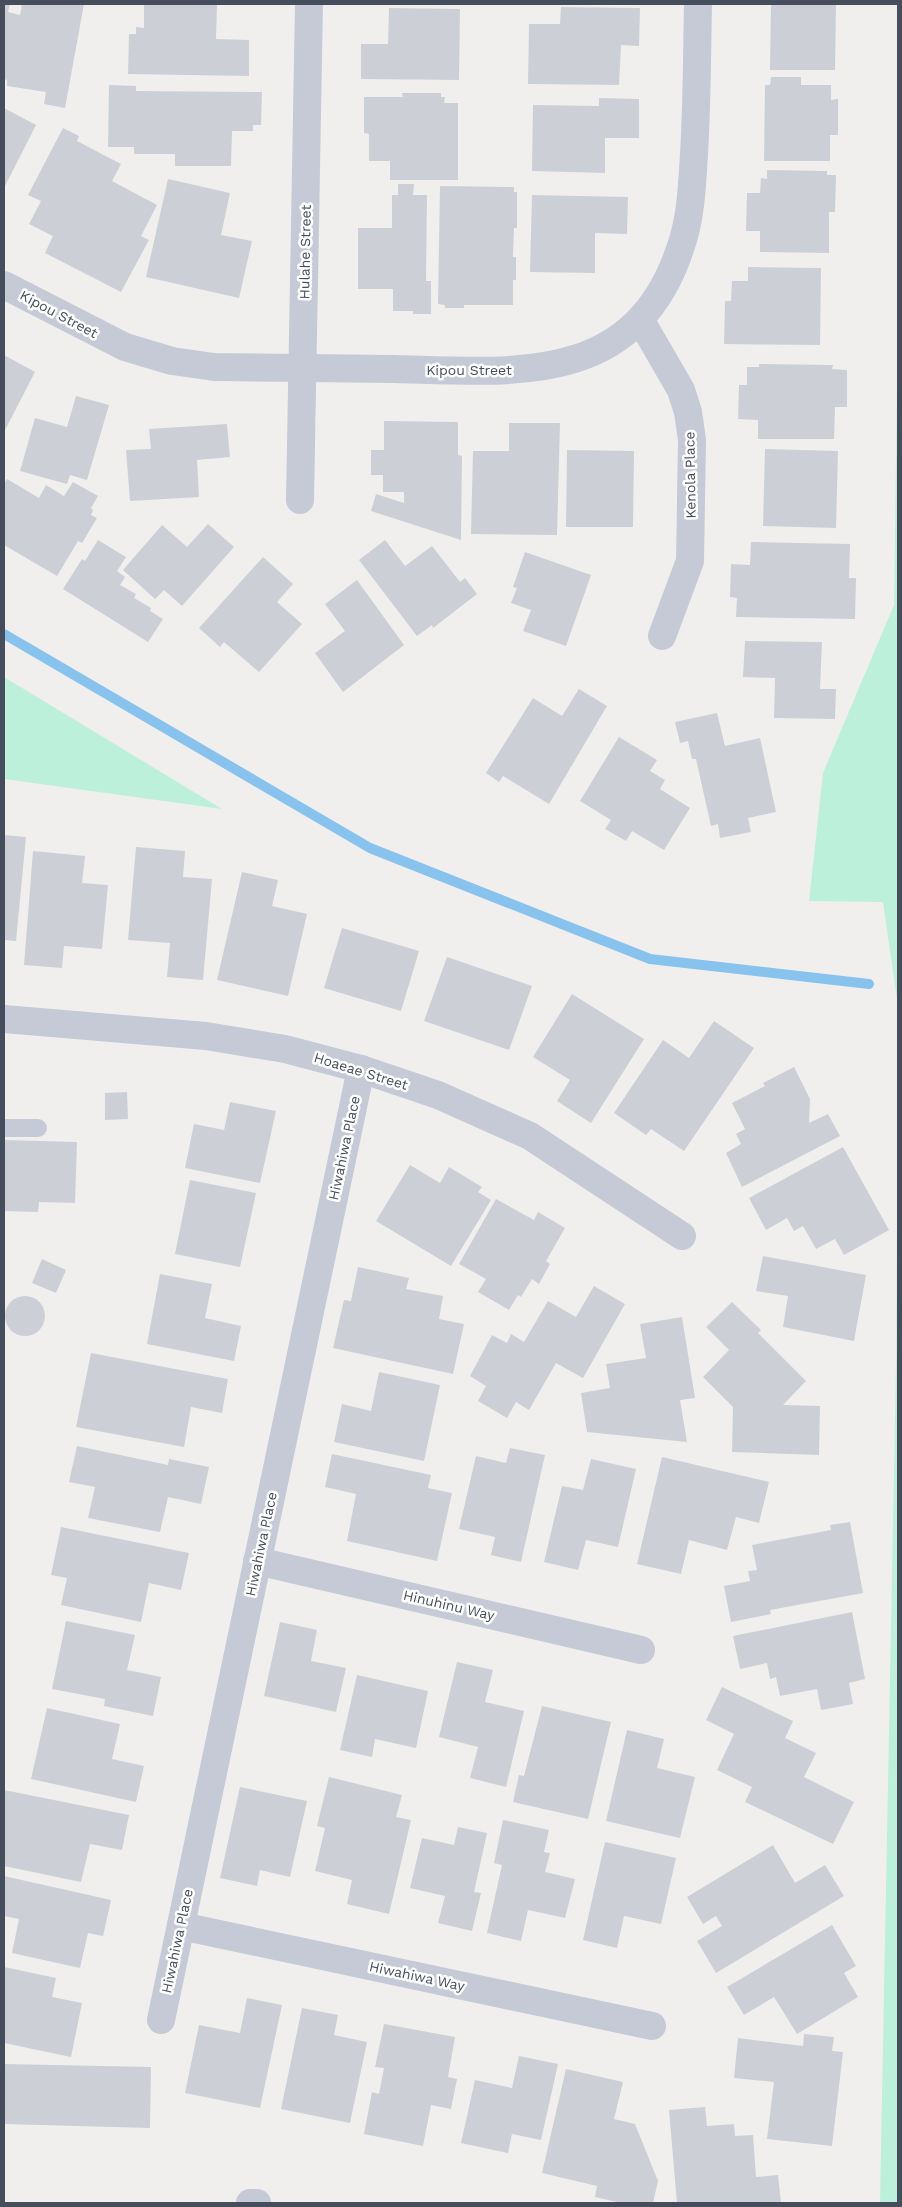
<svg xmlns="http://www.w3.org/2000/svg" width="902" height="2207" font-family="'Work Sans',sans-serif">
<style>
.green{fill:#bcf0db}
.lines{fill:none;stroke-linecap:round;stroke-linejoin:round}
.stream{stroke:#88c3ee;stroke-width:10}
.building{fill:#cdcfd6}
.service{stroke:#c5cad6;stroke-width:18}
.minor{stroke:#c5cad6;stroke-width:28}
.tertiary{stroke:#c5cad6;stroke-width:28}
.labels{text-anchor:middle;stroke-width:5;stroke-linejoin:round;paint-order:stroke}
.street-label{font-size:14px;fill:#464d5c;stroke:#fff}
</style>
<rect width="100%" height="100%" fill="#f1efee"/>
<g class="green">
<polygon points="898,310 898,1006 883,902 809,901 823,773 894,605"/>
<polygon points="4,677 222,809 4,779"/>
<polygon points="898,1075 898,2203 880,2203 896,1364"/>
</g>
<g class="lines">
<polyline class="stream" points="4,634 370,848 650,959 869,984"/>
</g>
<g class="building">
<polygon points="4,4 10,4 8,12 20,15 22,4 84,4 65,108 44,104 46,92 7,86 7,80 4,79"/>
<polygon points="144,4 217,4 216,39 249,40 249,76 128,74 129,34 136,34 136,27 144,28"/>
<polygon points="771,4 836,4 835,70 770,70"/>
<polygon points="561,7 640,8 639,46 621,45 619,85 528,84 529,24 560,24"/>
<polygon points="389,8 460,9 459,80 361,79 361,44 388,44"/>
<polygon points="771,77 801,77 801,85 831,85 831,100 838,99 838,135 830,135 830,161 764,161 765,85 770,85"/>
<polygon points="109,85 136,86 136,91 262,92 261,125 253,125 253,131 232,131 231,166 175,166 175,154 134,154 134,147 108,147"/>
<polygon points="402,93 441,93 441,97 445,97 444,103 458,103 458,180 390,180 390,161 369,161 369,134 364,133 364,97 403,97"/>
<polygon points="599,98 639,99 639,138 605,138 605,173 532,171 533,105 599,106"/>
<polygon points="4,108 36,125 4,188"/>
<polygon points="63,128 79,136 77,141 121,164 112,181 157,205 141,236 149,240 121,292 45,253 53,236 29,224 41,201 28,195"/>
<polygon points="767,170 827,171 827,175 836,175 835,212 829,212 829,253 760,252 760,231 746,231 747,193 760,193 761,178 767,179"/>
<polygon points="168,179 230,193 221,235 252,241 239,298 146,277"/>
<polygon points="398,184 414,184 413,195 427,195 426,281 431,281 431,314 413,314 413,311 393,311 393,289 358,289 358,228 392,228 392,195 398,195"/>
<polygon points="440,186 514,187 514,192 517,192 517,228 514,228 513,257 516,257 516,280 513,280 513,305 464,305 464,308 445,308 445,305 438,304"/>
<polygon points="532,195 628,197 627,234 595,233 595,273 530,272"/>
<polygon points="748,267 821,268 820,345 724,344 725,301 731,301 732,281 748,281"/>
<polygon points="4,355 35,372 4,432"/>
<polygon points="759,364 833,365 832,369 847,370 847,407 835,407 834,439 758,439 758,420 738,419 739,385 747,385 747,367 759,367"/>
<polygon points="76,396 109,405 87,480 70,475 67,484 20,471 35,418 67,427"/>
<polygon points="384,421 458,422 458,455 462,456 461,540 371,511 376,494 404,503 404,492 383,492 383,475 371,475 371,450 384,450"/>
<polygon points="509,423 560,423 557,535 471,534 473,451 509,451"/>
<polygon points="227,424 230,457 197,460 199,497 130,501 126,450 151,449 149,429"/>
<polygon points="765,449 838,451 836,528 763,526"/>
<polygon points="567,450 634,451 633,527 566,527"/>
<polygon points="7,479 39,498 46,485 64,496 73,482 98,496 91,508 93,510 91,515 97,518 82,543 78,541 57,576 4,545 4,484"/>
<polygon points="208,524 234,547 182,606 164,590 155,599 123,570 162,525 187,547"/>
<polygon points="98,540 126,557 117,571 125,577 120,585 136,594 134,598 151,608 150,611 163,619 148,642 63,589 82,559 85,561"/>
<polygon points="385,540 405,566 432,546 460,582 465,578 477,594 433,628 432,625 417,636 359,560"/>
<polygon points="751,542 850,544 849,578 856,578 855,619 736,617 737,598 730,597 731,564 750,565"/>
<polygon points="525,552 591,575 566,646 523,631 531,610 511,603 517,588 513,587"/>
<polygon points="263,557 293,584 277,602 302,624 259,672 224,642 220,647 199,628"/>
<polygon points="357,580 404,645 343,692 315,653 345,631 325,604"/>
<polygon points="745,641 822,642 820,689 836,689 835,719 774,718 775,678 743,677"/>
<polygon points="579,689 607,706 549,804 503,776 499,782 486,773 533,698 562,716"/>
<polygon points="717,713 725,746 760,738 776,812 748,818 751,832 720,838 718,824 711,826 696,759 692,759 688,741 680,743 675,722"/>
<polygon points="619,737 657,760 650,771 665,780 660,789 690,808 664,850 632,831 626,841 605,829 611,820 580,801"/>
<polygon points="4,835 26,837 16,941 4,940"/>
<polygon points="136,847 185,851 183,877 212,879 203,980 167,977 170,943 128,940"/>
<polygon points="33,851 85,856 82,883 108,885 102,949 64,946 62,968 24,965"/>
<polygon points="242,872 278,880 272,906 307,914 288,996 217,980"/>
<polygon points="342,928 419,951 401,1011 324,988"/>
<polygon points="447,957 532,986 509,1050 424,1021"/>
<polygon points="572,994 644,1039 591,1123 557,1101 570,1080 533,1057"/>
<polygon points="714,1021 754,1048 684,1151 651,1129 646,1135 614,1113 663,1040 689,1058"/>
<polygon points="794,1067 810,1099 809,1123 828,1114 840,1136 742,1187 726,1153 741,1144 736,1134 745,1129 732,1103 765,1086 763,1083"/>
<polygon points="127,1092 128,1119 105,1120 105,1093"/>
<polygon points="230,1102 276,1111 260,1183 185,1168 194,1124 224,1130"/>
<polygon points="4,1140 77,1142 75,1203 39,1202 38,1212 4,1211"/>
<polygon points="843,1147 889,1230 844,1255 835,1239 816,1249 803,1226 794,1231 787,1218 766,1230 749,1198"/>
<polygon points="410,1165 440,1183 449,1167 482,1187 478,1192 491,1200 451,1266 376,1221"/>
<polygon points="190,1180 256,1193 240,1267 175,1254"/>
<polygon points="496,1199 534,1220 538,1212 565,1228 546,1261 550,1264 539,1284 532,1279 521,1297 518,1295 509,1310 478,1292 486,1279 459,1264"/>
<polygon points="763,1256 866,1275 854,1341 783,1327 788,1296 756,1291"/>
<polygon points="42,1259 66,1270 56,1293 32,1283"/>
<polygon points="358,1267 409,1278 406,1289 443,1296 439,1319 464,1324 453,1374 333,1348 344,1300 351,1301"/>
<polygon points="160,1274 212,1284 205,1318 241,1326 234,1361 147,1344"/>
<polygon points="594,1286 625,1304 583,1378 556,1363 529,1410 516,1402 507,1418 478,1401 486,1386 470,1376 492,1335 507,1343 511,1334 524,1342 548,1301 576,1317"/>
<circle cx="25" cy="1316" r="20"/>
<polygon points="732,1302 761,1330 758,1333 806,1381 783,1405 820,1406 819,1455 732,1452 733,1407 703,1377 729,1350 706,1327"/>
<polygon points="682,1317 695,1398 680,1400 687,1442 587,1432 581,1393 610,1388 606,1364 646,1358 640,1324"/>
<polygon points="91,1353 228,1379 222,1413 191,1407 184,1447 76,1427"/>
<polygon points="379,1372 440,1385 424,1461 334,1442 342,1404 371,1411"/>
<polygon points="77,1446 168,1465 169,1459 209,1467 201,1504 168,1497 160,1532 88,1518 95,1487 69,1482"/>
<polygon points="510,1448 545,1455 521,1562 491,1555 495,1537 459,1529 476,1456 506,1463"/>
<polygon points="332,1454 431,1475 428,1488 452,1493 437,1561 347,1541 356,1494 325,1487"/>
<polygon points="662,1457 769,1482 759,1523 736,1517 727,1550 689,1540 681,1574 637,1564"/>
<polygon points="591,1459 636,1469 618,1547 586,1540 578,1570 544,1562 562,1486 583,1490"/>
<polygon points="850,1522 863,1593 770,1610 771,1614 731,1622 724,1586 750,1581 748,1571 757,1570 752,1545 831,1530 830,1525"/>
<polygon points="61,1527 189,1553 181,1590 149,1583 141,1622 61,1605 67,1578 51,1575"/>
<polygon points="852,1612 865,1679 849,1683 853,1704 821,1710 817,1689 780,1696 776,1677 770,1679 767,1663 740,1669 733,1636"/>
<polygon points="66,1621 135,1635 127,1670 161,1677 153,1716 104,1706 105,1699 52,1689"/>
<polygon points="280,1622 317,1630 311,1661 346,1668 336,1712 264,1696"/>
<polygon points="457,1662 493,1670 485,1702 524,1711 506,1787 470,1778 478,1747 439,1737"/>
<polygon points="357,1675 428,1691 416,1748 375,1739 372,1757 340,1750"/>
<polygon points="722,1687 793,1721 785,1738 816,1753 804,1777 854,1802 833,1844 745,1802 752,1787 717,1770 734,1734 706,1720"/>
<polygon points="542,1706 611,1722 588,1819 513,1802 519,1775 524,1776"/>
<polygon points="47,1708 120,1724 112,1759 144,1766 136,1802 31,1779"/>
<polygon points="627,1730 664,1739 657,1768 695,1777 680,1838 606,1821"/>
<polygon points="329,1777 402,1795 396,1817 411,1820 389,1914 347,1904 352,1880 315,1871 325,1828 317,1826"/>
<polygon points="240,1787 307,1801 290,1877 260,1870 257,1886 220,1878"/>
<polygon points="4,1790 129,1815 122,1850 90,1844 81,1882 4,1866"/>
<polygon points="503,1820 549,1830 544,1852 550,1853 545,1872 575,1879 565,1918 528,1910 521,1941 487,1933 502,1865 494,1863"/>
<polygon points="458,1827 487,1833 474,1892 481,1893 472,1931 438,1923 445,1896 410,1888 422,1838 454,1845"/>
<polygon points="605,1842 676,1858 661,1924 624,1916 617,1948 583,1940"/>
<polygon points="773,1845 795,1883 825,1865 844,1896 716,1973 697,1941 722,1926 716,1916 703,1924 687,1897"/>
<polygon points="4,1876 111,1900 103,1936 88,1933 80,1968 12,1953 19,1919 4,1916"/>
<polygon points="832,1925 856,1966 844,1973 858,1997 797,2034 774,1997 744,2015 727,1987"/>
<polygon points="4,1967 56,1978 52,1997 82,2003 71,2057 4,2043"/>
<polygon points="247,1998 282,2005 260,2108 185,2093 199,2025 240,2033"/>
<polygon points="302,2008 338,2015 334,2035 367,2042 350,2123 281,2109"/>
<polygon points="384,2024 455,2037 448,2077 457,2079 451,2109 431,2105 423,2146 364,2134 372,2092 379,2094 384,2068 375,2067"/>
<polygon points="804,2034 834,2037 832,2051 843,2052 832,2146 767,2139 774,2082 734,2078 738,2038 803,2046"/>
<polygon points="519,2056 558,2064 541,2140 512,2134 508,2153 461,2143 475,2080 512,2088"/>
<polygon points="4,2064 151,2067 150,2128 4,2124"/>
<polygon points="566,2069 623,2082 614,2119 635,2124 658,2181 653,2203 621,2203 595,2197 597,2186 542,2173"/>
<polygon points="705,2107 707,2126 734,2124 735,2136 753,2135 756,2177 778,2175 781,2203 677,2203 669,2110"/>
</g>
<g class="lines">
<polyline class="service" points="4,1128 38,1128"/>
<g class="minor">
<path d="M 4,285 L 125,347 L 172,361 L 214,367 C 274,368 335,368 395,369 C 513,372 634,387 680,249 C 691,219 692,186 694,154 C 697,104 697,54 698,4"/>
<polyline points="641,321 681,390 688,412 692,440 690,561 662,636"/>
<polyline points="300,500 309,4"/>
<polyline points="4,1019 206,1036 285,1049 361,1069 438,1095 530,1136 682,1236"/>
<polyline points="257,1561 641,1650"/>
<polyline points="181,1926 652,2026"/>
<polyline points="161,2020 361,1069"/>
</g>
<polyline class="tertiary" points="250,2203 257,2203"/>
</g>
<g class="labels">
<g class="street-label">
<text transform="translate(305 252) rotate(-89)" y="5">Hulahe Street</text>
<text transform="translate(59 314) rotate(28)" y="5">Kipou Street</text>
<text x="469" y="375">Kipou Street</text>
<text transform="translate(690 475) rotate(-91)" y="5">Kenola Place</text>
<text transform="translate(361 1071) rotate(17)" y="5">Hoaeae Street</text>
<text transform="translate(344 1148) rotate(-78)" y="5">Hiwahiwa Place</text>
<text transform="translate(261 1544) rotate(-78)" y="5">Hiwahiwa Place</text>
<text transform="translate(449 1605) rotate(13)" y="5">Hinuhinu Way</text>
<text transform="translate(177 1941) rotate(-78)" y="5">Hiwahiwa Place</text>
<text transform="translate(417 1976) rotate(12)" y="5">Hiwahiwa Way</text>
</g>
</g>
<rect width="902" height="2207" fill="none" stroke="#464d5c" stroke-width="10"/>
</svg>
